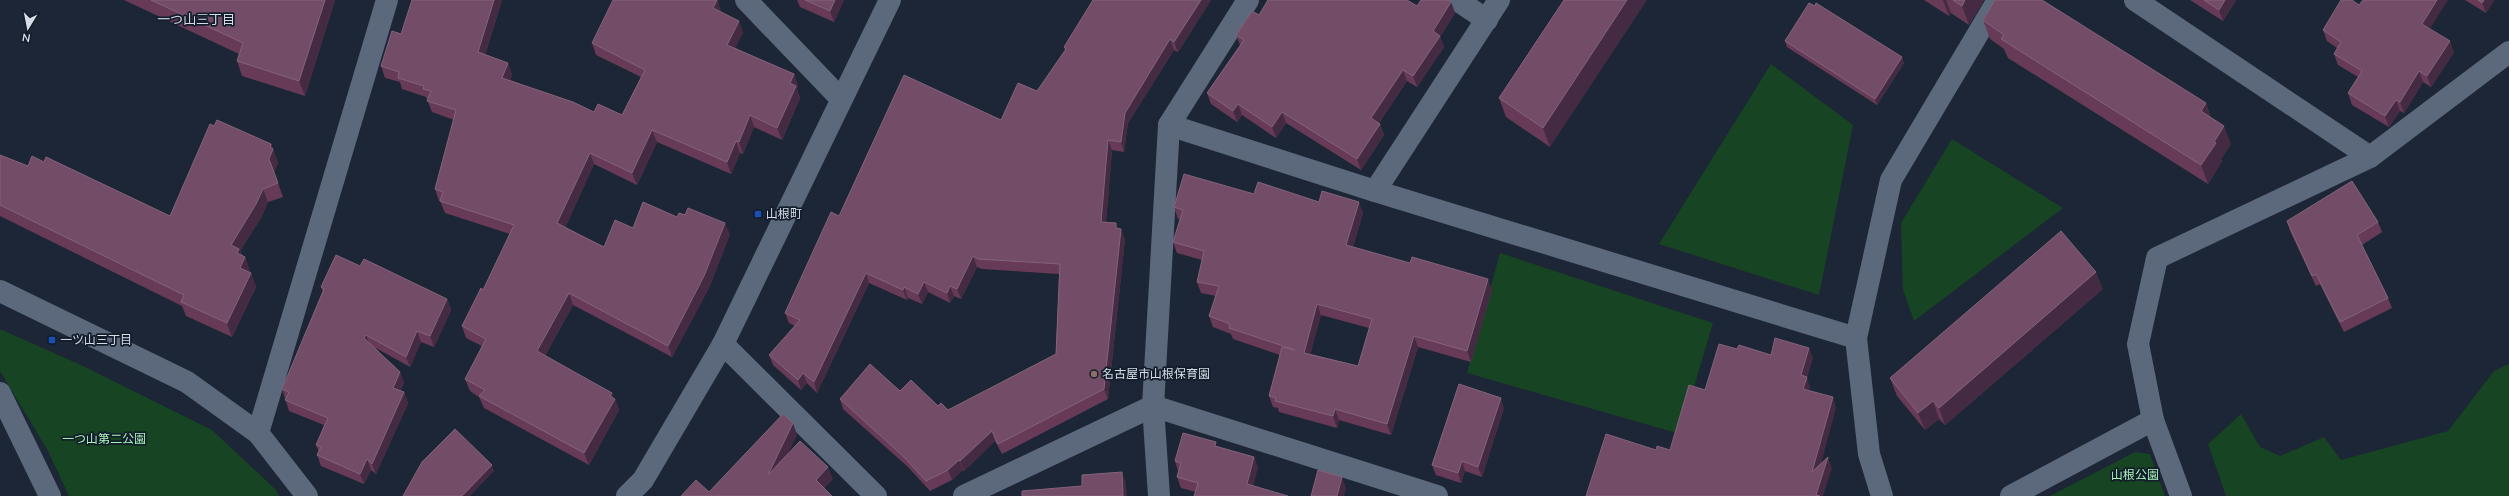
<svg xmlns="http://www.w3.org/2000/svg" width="2509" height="496" font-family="Mulish,'Noto Sans JP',sans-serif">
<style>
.green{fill:#174422}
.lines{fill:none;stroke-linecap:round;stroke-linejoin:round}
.minor{stroke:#5c687b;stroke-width:22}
.wall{fill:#673b57;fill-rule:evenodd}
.shaded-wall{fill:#442b43}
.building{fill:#734d67;stroke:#83637b;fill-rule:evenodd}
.transit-dot{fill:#1a4fb4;stroke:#131d2c;stroke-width:1.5}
.education-dot{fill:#8d6e63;stroke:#131d2c;stroke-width:1.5}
.labels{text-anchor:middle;stroke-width:3.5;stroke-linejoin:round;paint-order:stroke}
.poi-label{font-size:12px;fill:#d7dde8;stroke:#131d2c;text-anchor:start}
.park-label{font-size:12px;fill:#a9f3b7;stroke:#131d2c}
.neighbourhood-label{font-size:13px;fill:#d7dde8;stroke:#131d2c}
</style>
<rect width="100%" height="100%" fill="#1c2636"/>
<g class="green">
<polygon points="1771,64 1853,125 1819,295 1659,244"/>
<polygon points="1952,139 2063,208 1914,321 1903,290 1901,223"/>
<polygon points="1500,253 1713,323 1680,434 1467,373"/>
<polygon points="0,329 83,366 212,430 275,489 279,496 69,496 48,451 0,371"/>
<polygon points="2509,364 2509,496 2226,496 2208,444 2241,414 2260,447 2280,456 2324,437 2341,460 2448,431 2494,371"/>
<polygon points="2135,452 2150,454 2165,496 2050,496"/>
</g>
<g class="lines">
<g class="minor">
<polyline points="746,0 841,99"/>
<polyline points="1457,0 1487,20"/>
<polyline points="2135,0 2370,157"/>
<polyline points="1169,125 1375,191 1856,338"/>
<polyline points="1375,191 1499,0"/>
<polyline points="0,291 187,382 258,433 307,496"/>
<polyline points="723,344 876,496"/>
<polyline points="0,393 50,496"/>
<polyline points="258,433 387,0"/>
<polyline points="627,496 643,480 723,344 890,0"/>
<polyline points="964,496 1153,406 1437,496"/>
<polyline points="1159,496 1153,406 1169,125 1248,0"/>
<polyline points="1882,496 1869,454 1856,338 1891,180 1998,0"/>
<polyline points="2011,496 2153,420"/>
<polyline points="2181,496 2153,420 2138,344 2157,258 2370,157 2509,52"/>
</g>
</g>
<g class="wall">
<polygon points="124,0 335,0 305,96 242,76 237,61 239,54"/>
<polygon points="412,0 502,0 485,55 508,63 512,75 510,80 594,112 622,115 641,77 596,55 592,43 721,11 721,12 743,32 735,48 794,74 798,86 797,89 800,98 782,140 754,127 743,154 740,153 731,174 657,142 637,185 594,164 565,228 580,235 604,247 633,228 677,217 730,234 709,288 672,357 573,305 545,356 612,393 613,398 615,399 619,410 589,465 484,408 479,397 470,391 465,379 482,346 466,338 462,326 483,290 510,234 445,213 440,201 439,201 435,189 454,120 432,112 426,97 402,89 400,82 385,78 381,66 401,34"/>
<polygon points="797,0 844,0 834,22 800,7"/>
<polygon points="1093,0 1211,0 1178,52 1174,50 1128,123 1124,152 1112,150 1106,222 1118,228 1125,239 1108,399 1002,454 995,441 964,471 963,470 952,480 930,491 908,467 843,409 840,399 900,391 938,406 948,410 1056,354 1059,274 982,269 977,267 961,299 954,296 950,303 928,292 922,304 908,298 907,300 869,283 817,393 807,383 801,390 773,365 769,355 795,326 789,323 785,313 839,216 1001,120 1037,91 1065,50 1064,47"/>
<polygon points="1564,0 1550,147 1506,117 1499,98"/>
<polygon points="1924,0 1984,0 1969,25 1951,13 1949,16"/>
<polygon points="2190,0 2236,0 2223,21"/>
<polygon points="2465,0 2494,0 2486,13"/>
<polygon points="1451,2 1455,13 1440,37 1444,47 1417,87 1407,81 1379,123 1380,124 1384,135 1361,170 1286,123 1276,138 1242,115 1237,122 1211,104 1207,93 1240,45 1236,35 1259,15 1417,6"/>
<polygon points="2359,5 2430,29 2454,52 2431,87 2423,82 2404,113 2400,111 2389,127 2352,105 2348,93 2358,77 2338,65 2334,54 2337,48 2327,41 2323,30"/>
<polygon points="1983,20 2206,103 2211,118 2231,144 2221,159 2222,161 2208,184 2008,58 2004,49 1990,39"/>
<polygon points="1785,41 1904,63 1877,105 1787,47"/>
<polygon points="214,126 271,144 278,163 274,172 283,197 268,202 261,218 240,251 242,255 245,257 250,271 249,272 251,273 256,287 232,337 186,316 182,306 0,216 0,155 28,166 44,162 170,216"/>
<path d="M 1254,194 L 1319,202 L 1363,213 L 1353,247 L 1492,290 L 1471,362 L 1418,347 L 1391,435 L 1339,420 L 1337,428 L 1279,412 L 1278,408 L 1273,407 L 1269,396 L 1280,355 L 1233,339 L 1231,334 L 1213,327 L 1209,316 L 1216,296 L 1201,293 L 1197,282 L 1202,260 L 1177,253 L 1173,242 L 1180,219 L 1178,219 L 1174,207 ZM 1321,315 L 1369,328 L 1358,366 L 1310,354 Z"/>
<polygon points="2287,221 2378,222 2382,232 2362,245 2388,298 2392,308 2344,332 2320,284 2316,286 2290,231"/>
<polygon points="360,266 447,299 451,310 434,347 421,342 410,367 374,347 400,372 404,383 400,391 404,392 408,403 376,474 371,470 364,484 321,466 317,455 319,452 316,445 324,425 289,411 282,389 323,292 321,287"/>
<polygon points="2103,289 1945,425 1939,419 1925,430 1897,396 1890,378"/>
<polygon points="1504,408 1482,477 1465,471 1461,483 1436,475 1432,465"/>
<polygon points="1217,447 1254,457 1258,468 1196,492 1181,488 1177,477 1178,471 1175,461"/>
</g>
<g class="shaded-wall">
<polygon points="325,0 335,0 305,96 299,81"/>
<polygon points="494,0 502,0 482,64 478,52"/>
<polygon points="717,0 718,0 721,11 717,20 713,8"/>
<polygon points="835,0 844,0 834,22 830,11"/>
<polygon points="1201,0 1211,0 1178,52 1174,42"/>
<polygon points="1627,0 1647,0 1550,147 1543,128"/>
<polygon points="1943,0 1946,0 1951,13 1949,16"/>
<polygon points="1965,0 1984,0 1969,25 1962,6"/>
<polygon points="2225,0 2236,0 2223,21 2219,10"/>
<polygon points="2437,0 2448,0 2426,35 2422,24"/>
<polygon points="2484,0 2494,0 2486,13 2482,3"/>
<polygon points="1451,2 1455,13 1440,37 1444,47 1417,87 1413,76 1433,31"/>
<polygon points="739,21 743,32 731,57 727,45"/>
<polygon points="1170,39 1174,50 1128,123 1124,152 1121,142 1125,113"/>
<polygon points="2450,41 2454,52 2431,87 2427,76"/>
<polygon points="1902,57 1904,63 1877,105 1875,99"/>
<polygon points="508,63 512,75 506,90 502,78"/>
<polygon points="1403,70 1407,81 1375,129 1371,118"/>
<polygon points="2419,71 2423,82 2404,113 2400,102"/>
<polygon points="794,74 798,86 797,89 800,98 782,140 777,128 790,83"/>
<polygon points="2396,100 2400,111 2389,127 2385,116"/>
<polygon points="2206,103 2212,122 2201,111"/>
<polygon points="1238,104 1242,115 1237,122 1233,111"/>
<polygon points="1282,112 1286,123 1276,138 1272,127"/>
<polygon points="750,115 754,127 743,154 739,142"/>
<polygon points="1380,124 1384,135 1361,170 1357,159"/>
<polygon points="2224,126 2231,144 2221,159 2222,161 2208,184 2201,165 2214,142"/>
<polygon points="652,130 657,142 637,185 632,173"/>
<polygon points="1108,140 1112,150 1105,232 1101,222"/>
<polygon points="736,141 740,153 731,174 727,162"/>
<polygon points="271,144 278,163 274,172 269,159 270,147"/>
<polygon points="590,153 594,164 562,235 557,223"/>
<polygon points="263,189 268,202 261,218 240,251 243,260 245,257 250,271 245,282 231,245"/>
<polygon points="1359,202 1363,213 1350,256 1346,245"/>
<polygon points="725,223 730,234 709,288 672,357 668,346"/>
<polygon points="1121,229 1125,239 1108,399 1104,389"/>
<polygon points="973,256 977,267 961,299 957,289"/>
<polygon points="2096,272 2103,289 1945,425 1939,408"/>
<polygon points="251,273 256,287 232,337 227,323"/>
<polygon points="866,273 869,283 817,393 814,382"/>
<polygon points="1488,279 1492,290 1471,362 1467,351"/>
<polygon points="924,282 928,292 922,304 918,294"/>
<polygon points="950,286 954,296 950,303 947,293"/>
<polygon points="904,287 908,298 907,300 903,290"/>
<polygon points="569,293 573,305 541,363 537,351"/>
<polygon points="447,299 451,310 434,347 430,336"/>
<polygon points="1317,304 1321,315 1308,364 1304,353"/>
<polygon points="417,331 421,342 410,367 406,357"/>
<polygon points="366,335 370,345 364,338"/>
<polygon points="1414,336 1418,347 1391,435 1387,424"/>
<polygon points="1809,348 1813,358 1807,378 1810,387 1807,399 1803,389 1801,375"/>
<polygon points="400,372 404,383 397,398 393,388"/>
<polygon points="803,373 807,383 801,390 798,380"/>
<polygon points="404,392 408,403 376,474 372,464"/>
<polygon points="612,393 614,400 615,399 619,410 589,465 584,453 610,396"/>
<polygon points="1833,397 1836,408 1816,483 1812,472"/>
<polygon points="1501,398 1504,408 1482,477 1478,467"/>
<polygon points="1933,401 1939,419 1925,430 1918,413"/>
<polygon points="1335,409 1339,420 1337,428 1333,416"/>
<polygon points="793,423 797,435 772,487 768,475"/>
<polygon points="992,431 995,441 964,471 960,461"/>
<polygon points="1254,457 1258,468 1251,495 1247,484"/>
<polygon points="1828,457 1832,468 1823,496 1816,496 1816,495"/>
<polygon points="367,459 371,470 364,484 360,474"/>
<polygon points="959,460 963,470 952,480 948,470"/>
<polygon points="1462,461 1465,471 1461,483 1458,473"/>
<polygon points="492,465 494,471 470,496 462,496"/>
<polygon points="828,467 833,479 820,493 816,480"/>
<polygon points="1122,472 1126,483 1127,496 1123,496"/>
<polygon points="1342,477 1346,488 1344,496 1337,496"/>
</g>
<g class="building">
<polygon points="151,0 325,0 299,81 237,61 243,43"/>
<polygon points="412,0 494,0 478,52 508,63 502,78 573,102 594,112 598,104 622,115 645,70 592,43 613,0 717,0 713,8 739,21 727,45 794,74 790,83 796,86 777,128 750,115 739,142 736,141 727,162 652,130 632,173 590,153 557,223 580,235 604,247 615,220 633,228 643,202 677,217 679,213 685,215 688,208 725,223 704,276 668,346 569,293 537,351 612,393 610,396 615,399 584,453 479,396 485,390 465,379 486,339 462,326 481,288 483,290 514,225 440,201 443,192 435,189 456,110 427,101 431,91 423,89 424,86 398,78 399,72 381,66 392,31 401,34"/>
<polygon points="805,0 835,0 830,11"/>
<polygon points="1093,0 1201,0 1174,42 1170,39 1125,113 1121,142 1108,140 1101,222 1116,223 1116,228 1121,229 1104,389 998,444 992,431 960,461 959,460 948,470 926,481 904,457 840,399 870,364 900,391 911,380 938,406 941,403 948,410 1056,354 1060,264 978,259 973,256 957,289 950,286 947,293 924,282 918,294 904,287 903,290 866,273 814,382 803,373 798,380 769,355 800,320 785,313 831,212 839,216 904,75 1001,120 1018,83 1037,91 1066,49 1064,47"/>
<polygon points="1268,0 1407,0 1417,6 1421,0 1448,0 1451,2 1433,31 1440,36 1413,76 1403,70 1371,118 1380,124 1357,159 1282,112 1272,127 1238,104 1233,111 1207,93 1244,40 1236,35 1252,11 1259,15"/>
<polygon points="1564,0 1627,0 1543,128 1499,98"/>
<polygon points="1953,0 1965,0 1962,6"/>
<polygon points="1995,0 2042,0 2206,103 2201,111 2224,126 2214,142 2216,143 2201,165 2001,39 2004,35 1983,20"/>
<polygon points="2204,0 2225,0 2219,10"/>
<polygon points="2341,0 2352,0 2359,5 2363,0 2437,0 2422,24 2450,41 2427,76 2419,71 2400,102 2396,100 2385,116 2348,93 2362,71 2334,54 2341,42 2323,30"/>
<polygon points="2478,0 2484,0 2482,3"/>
<polygon points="1809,3 1815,6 1816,3 1902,57 1875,99 1785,41"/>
<polygon points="217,120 271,144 270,147 273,149 269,159 278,183 263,189 256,204 231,245 239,249 237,253 245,257 240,268 251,273 227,323 181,302 184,295 0,205 0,155 28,166 32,156 44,162 46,157 170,216 210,124 214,126"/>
<path d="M 1184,174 L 1254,194 L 1258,182 L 1319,202 L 1322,191 L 1359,202 L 1346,245 L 1410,263 L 1412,257 L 1488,279 L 1467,351 L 1414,336 L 1387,424 L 1335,409 L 1333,416 L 1275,401 L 1276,398 L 1269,396 L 1282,347 L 1295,350 L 1229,328 L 1230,324 L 1209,316 L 1219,286 L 1197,282 L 1204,251 L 1173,242 L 1183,210 L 1174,207 ZM 1317,304 L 1372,319 L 1358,366 L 1304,353 Z"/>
<polygon points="2352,181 2378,222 2357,235 2388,298 2340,322 2316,274 2312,276 2287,221"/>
<polygon points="2061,231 2096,272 1939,408 1933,401 1918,413 1890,378"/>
<polygon points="336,255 360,266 364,259 447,299 430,336 417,331 406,357 366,335 364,338 400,372 393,388 404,392 372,464 367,459 360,474 317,455 321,447 316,445 328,418 285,400 289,392 282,389 324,289 321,287"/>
<polygon points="1775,338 1809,348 1801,375 1807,377 1803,389 1833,397 1812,472 1828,457 1816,495 1820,496 1586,496 1606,434 1656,450 1657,446 1670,450 1689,385 1705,390 1719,344 1737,349 1739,345 1771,355"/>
<polygon points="1459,384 1501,398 1478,467 1462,461 1458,473 1432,465"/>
<polygon points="783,414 793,423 768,475 800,441 828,467 816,480 832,496 681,496 696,480 709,492"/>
<polygon points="455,429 492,465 462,496 403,496 422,462"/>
<polygon points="1183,433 1216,442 1215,446 1254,457 1247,484 1288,496 1194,496 1198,483 1177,477 1181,463 1175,461"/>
<polygon points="1318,470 1342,477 1337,496 1311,496"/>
<polygon points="1122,472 1123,496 1022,496 1022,491 1082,486 1082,475"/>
</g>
<g class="transit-dot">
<rect x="754" y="210" width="8" height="8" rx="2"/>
<rect x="48" y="336" width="8" height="8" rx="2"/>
</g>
<circle class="education-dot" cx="1094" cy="374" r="4"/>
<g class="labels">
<g class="poi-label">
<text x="766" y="218">山根町</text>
<text x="60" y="344">一ツ山三丁目</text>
<text x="1102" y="378">名古屋市山根保育園</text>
</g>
<g class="park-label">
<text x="104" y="443">一つ山第二公園</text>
<text x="2135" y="479">山根公園</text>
</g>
<g class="neighbourhood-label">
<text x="196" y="24">一つ山三丁目</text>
</g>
</g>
<g transform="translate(28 28) rotate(190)" stroke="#131d2c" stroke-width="3" paint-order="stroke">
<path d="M0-3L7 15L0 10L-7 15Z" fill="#d7dde8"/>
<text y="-6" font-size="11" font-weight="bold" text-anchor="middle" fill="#d7dde8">N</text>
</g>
</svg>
